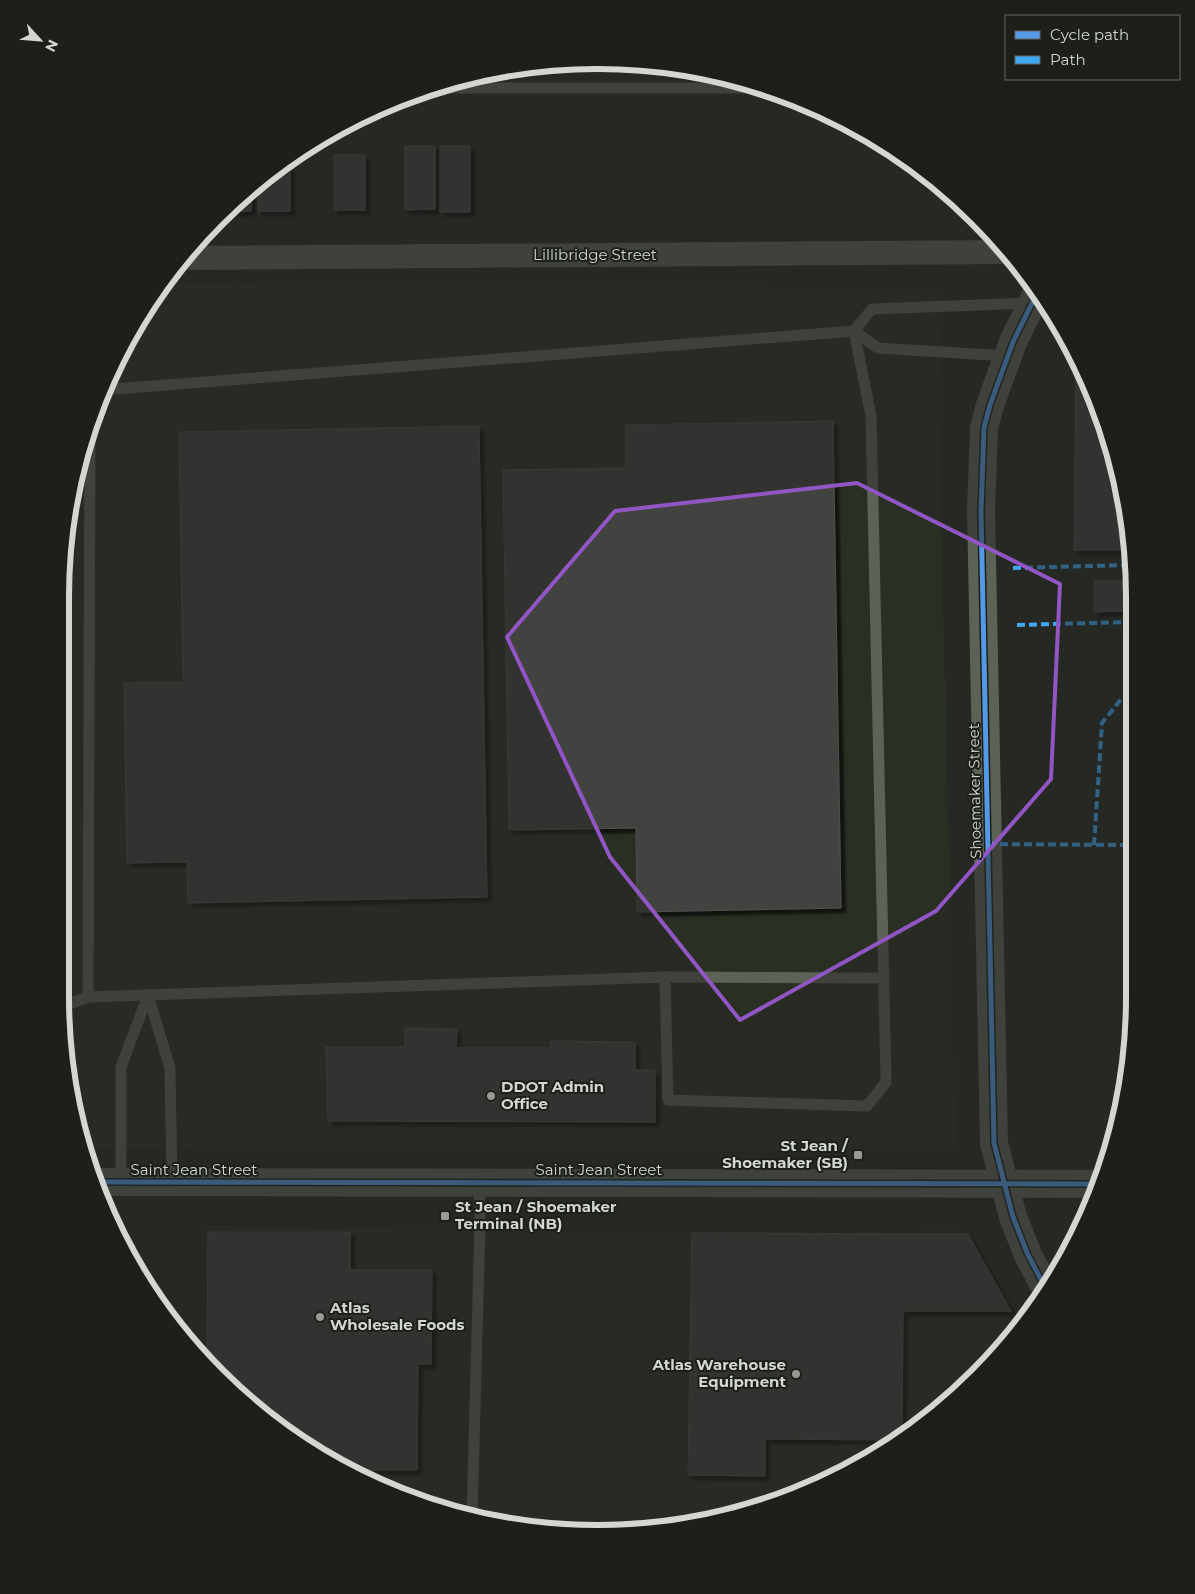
<svg xmlns="http://www.w3.org/2000/svg" width="1195" height="1594" font-family="Montserrat,sans-serif">
<style>
.built{fill:#292f23}
.building{fill:#424340;stroke:#4d4e4b;filter:url(#shadow)}
.lines{fill:none;stroke-linecap:round;stroke-linejoin:round}
.service{stroke:#5c6256;stroke-width:11}
.minor{stroke:#5c6256;stroke-width:24}
.tertiary{stroke:#5c6256;stroke-width:28}
.quiet{stroke:#3fa9f5;stroke-width:4;stroke-dasharray:8 4;stroke-linecap:butt}
.cycleway-casing{stroke:#1c2019;stroke-width:8}
.cycleway{stroke:#5399e6;stroke-width:5}
.marked{fill:none;stroke:#9156c4;stroke-width:4;stroke-linejoin:round}
.poi-dot{fill:#969994;stroke:#1c2019;stroke-width:2}
.labels{text-anchor:middle;stroke-width:4;stroke-linejoin:round;paint-order:stroke}
.street-label{font-size:15px;fill:#d3d6d1;stroke:#1c2019}
.poi-label{font-size:15px;font-weight:bold;fill:#d3d6d1;stroke:#1c2019;text-anchor:start}
.rim{fill:none;stroke:#d3d6d1;stroke-width:6}
</style>
<defs>
<filter id="shadow"><feDropShadow dx="4.5" dy="4.5" stdDeviation="1" flood-color="#0009"/></filter>
</defs>
<rect width="100%" height="100%" fill="#262824"/>
<g class="built">
<polygon points="163,284 945,287 938,385 956,1149 669,1153 83,1148 78,1136 60,996 61,563 78,459 101,392 150,299"/>
<polygon points="206,1226 687,1232 961,1230 1016,1330 1001,1351 924,1423 803,1493 703,1524 633,1533 493,1524 360,1478 271,1423 218,1377 205,1360"/>
</g>
<g class="building">
<polygon points="405,146 435,146 435,209 405,210"/>
<rect x="440" y="146" width="30" height="66"/>
<rect x="334" y="155" width="31" height="55"/>
<polygon points="277,167 290,167 290,211 258,211 258,182"/>
<polygon points="251,188 251,211 224,212"/>
<polygon points="1076,373 1083,373 1094,392 1130,527 1131,550 1074,550"/>
<polygon points="833,421 841,908 637,912 636,828 509,830 503,470 626,468 626,425"/>
<polygon points="479,426 487,897 188,903 187,862 127,863 124,683 183,682 179,432"/>
<polygon points="1094,581 1123,581 1123,611 1094,612"/>
<polygon points="405,1028 457,1029 456,1048 550,1048 551,1041 635,1042 635,1070 655,1070 655,1122 328,1121 326,1047 405,1047"/>
<polygon points="1074,1229 1079,1229 1070,1249 1065,1240"/>
<polygon points="208,1232 350,1232 350,1270 432,1270 431,1364 418,1364 417,1470 356,1470 356,1476 271,1423 218,1377 207,1363"/>
<polygon points="692,1233 968,1234 1011,1311 903,1311 902,1436 895,1440 765,1439 765,1476 688,1475"/>
</g>
<g class="lines">
<g class="service">
<polyline points="433,88 766,88"/>
<polyline points="854,331 872,309 1031,303"/>
<polyline points="102,390 854,331 878,348 1007,356"/>
<polyline points="665,977 884,978"/>
<polyline points="148,995 170,1068 172,1182"/>
<polyline points="88,997 90,424"/>
<polyline points="61,1007 88,997 665,977 668,1100 867,1106 886,1082 871,416 854,331"/>
<polyline points="121,1182 121,1067 148,995"/>
<polyline points="472,1517 480,1224 479,1183"/>
</g>
<polyline class="minor" points="184,258 1007,252"/>
<g class="tertiary">
<polyline points="1037,293 1013,342 990,405 984,428 981,511 994,1143 1013,1217 1028,1255 1046,1289"/>
<polyline points="98,1182 1100,1184"/>
</g>
<g class="quiet">
<polyline points="1013,568 1131,565"/>
<polyline points="1017,625 1131,622"/>
<polyline points="988,844 1133,845"/>
<polyline points="1094,845 1102,723 1122,698 1132,697"/>
</g>
<g class="cycleway-casing">
<g id="cycleway">
<polyline points="1037,293 1013,342 990,405 984,428 981,511 994,1143 1013,1217 1028,1255 1046,1289"/>
<polyline points="98,1182 1100,1184"/>
</g>
</g>
<use href="#cycleway" class="cycleway"/>
</g>
<path d="M0 0H1195V1594H0ZM 857,483 L 1060,584 L 1051,779 L 936,911 L 740,1020 L 610,857 L 507,637 L 615,511 Z" fill="#262824" fill-opacity=".55" fill-rule="evenodd"/>
<path class="marked" d="M 857,483 L 1060,584 L 1051,779 L 936,911 L 740,1020 L 610,857 L 507,637 L 615,511 Z"/>
<g class="poi-dot">
<circle cx="491" cy="1096" r="5"/>
<rect x="853" y="1150" width="10" height="10" rx="2.5"/>
<rect x="440" y="1211" width="10" height="10" rx="2.5"/>
<circle cx="320" cy="1317" r="5"/>
<circle cx="796" cy="1374" r="5"/>
</g>
<g class="labels">
<g class="street-label">
<text x="595" y="260">Lillibridge Street</text>
<text transform="translate(975 791) rotate(-91)" y="5">Shoemaker Street</text>
<text x="194" y="1175">Saint Jean Street</text>
<text x="599" y="1175">Saint Jean Street</text>
</g>
<g class="poi-label">
<text x="501" y="1092">DDOT Admin<tspan x="501" dy="17">Office</tspan></text>
<text x="848" y="1151" text-anchor="end">St Jean /<tspan x="848" dy="17">Shoemaker (SB)</tspan></text>
<text x="455" y="1212">St Jean / Shoemaker<tspan x="455" dy="17">Terminal (NB)</tspan></text>
<text x="330" y="1313">Atlas<tspan x="330" dy="17">Wholesale Foods</tspan></text>
<text x="786" y="1370" text-anchor="end">Atlas Warehouse<tspan x="786" dy="17">Equipment</tspan></text>
</g>
</g>
<path d="M0 0H1195V1594H0ZM597 69H598A528 528 0 0 1 1126 597V997A528 528 0 0 1 598 1525H597A528 528 0 0 1 69 997V597A528 528 0 0 1 597 69Z" fill="#1c2019" fill-rule="evenodd"/>
<path class="rim" d="M597 69H598A528 528 0 0 1 1126 597V997A528 528 0 0 1 598 1525H597A528 528 0 0 1 69 997V597A528 528 0 0 1 597 69Z"/>
<rect x="1005" y="15" width="175" height="65" fill="#1c2019" stroke="#656963"/>
<rect x="1015" y="31" width="25" height="8" fill="#5399e6" stroke="#656963"/>
<text x="1050" y="40" font-size="15" fill="#d3d6d1">Cycle path</text>
<rect x="1015" y="56" width="25" height="8" fill="#3fa9f5" stroke="#656963"/>
<text x="1050" y="65" font-size="15" fill="#d3d6d1">Path</text>
<g transform="translate(40 40) rotate(116)" stroke="#1c2019" stroke-width="4" paint-order="stroke">
<path d="M0-4L9 19L0 12L-9 19Z" fill="#d3d6d1"/>
<text y="-8" font-size="14" font-weight="bold" text-anchor="middle" fill="#d3d6d1">N</text>
</g>
</svg>
